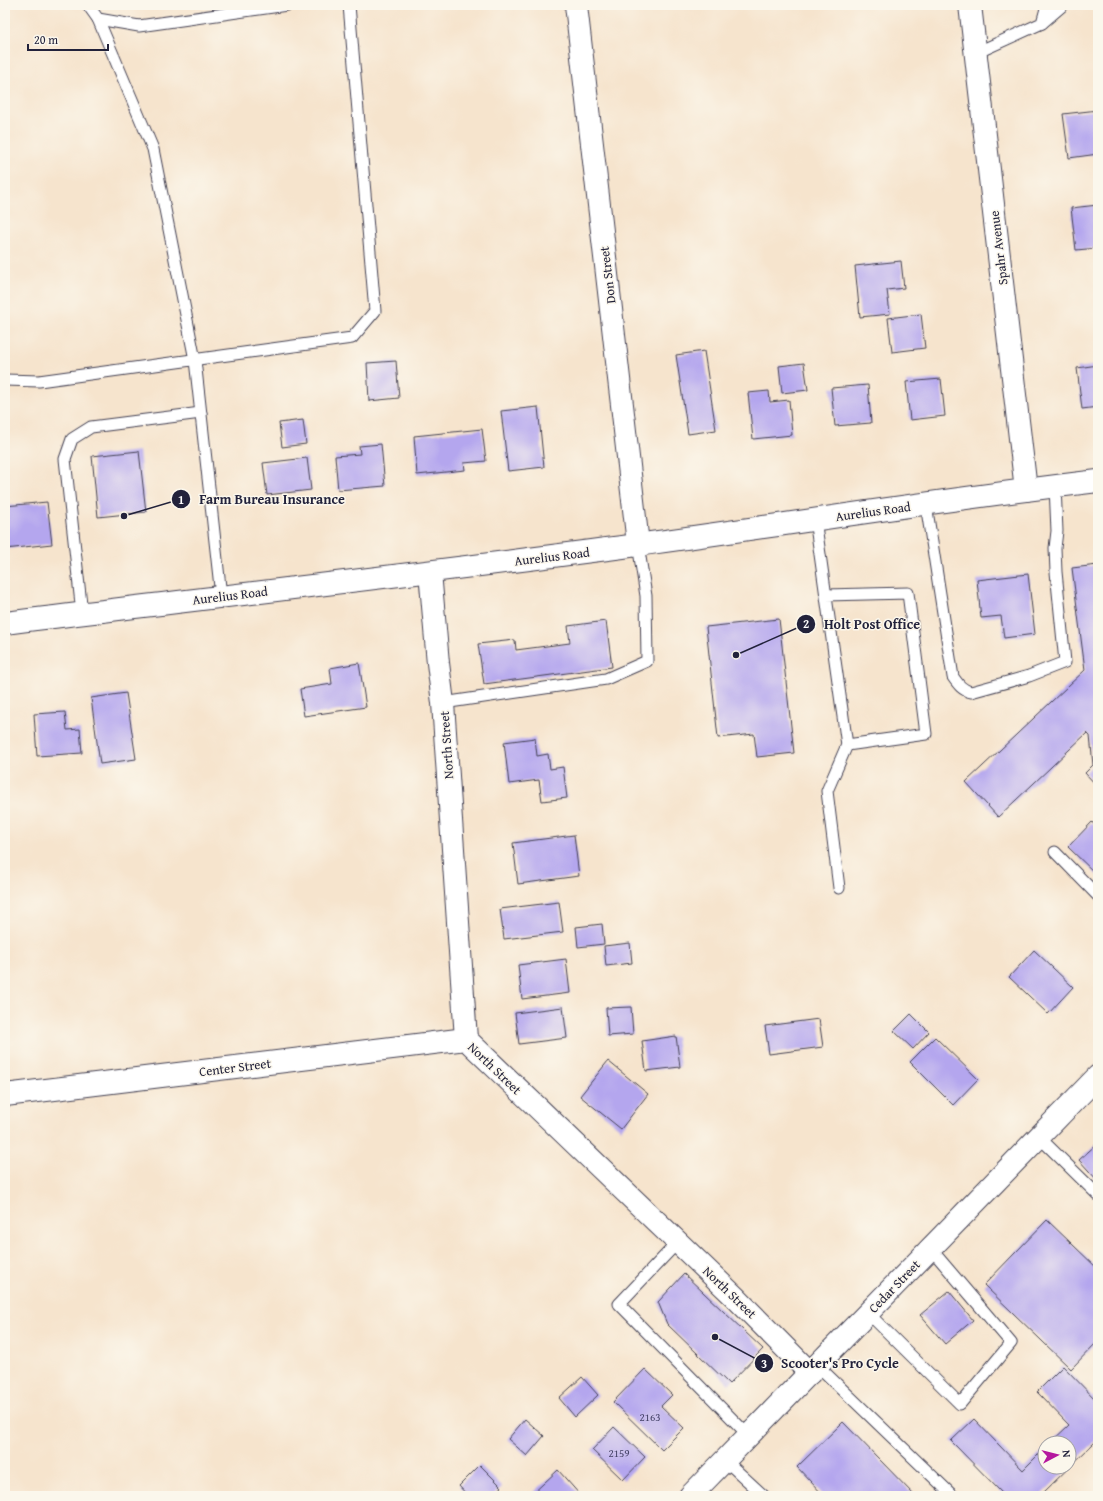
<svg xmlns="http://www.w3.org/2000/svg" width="1103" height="1501" font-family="'Gentium Book Plus',serif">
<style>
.building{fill:#b4a6ee}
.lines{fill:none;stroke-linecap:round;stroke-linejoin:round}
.service-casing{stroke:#423f51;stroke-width:13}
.minor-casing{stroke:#423f51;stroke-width:24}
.tertiary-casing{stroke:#423f51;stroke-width:24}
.secondary-casing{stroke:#423f51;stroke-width:24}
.service{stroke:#fff;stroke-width:11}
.minor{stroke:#fff;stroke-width:22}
.tertiary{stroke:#fff;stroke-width:22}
.secondary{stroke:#fff;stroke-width:22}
.labels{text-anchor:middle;stroke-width:3;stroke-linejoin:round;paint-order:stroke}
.number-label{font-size:11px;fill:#464368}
.street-label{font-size:13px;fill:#22223b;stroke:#fbf7ec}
.leader{fill:none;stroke:#22223b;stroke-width:1.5}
.callout-dot{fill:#22223b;stroke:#fbf7ec;stroke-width:1.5}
.mark-label{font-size:12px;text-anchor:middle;font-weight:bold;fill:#fff}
.callout-label{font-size:14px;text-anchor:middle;font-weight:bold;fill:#22223b;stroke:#fbf7ec;stroke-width:3;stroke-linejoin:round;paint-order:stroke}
</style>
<rect width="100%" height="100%" fill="#fbf7ec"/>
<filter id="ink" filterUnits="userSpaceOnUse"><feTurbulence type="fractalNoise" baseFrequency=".025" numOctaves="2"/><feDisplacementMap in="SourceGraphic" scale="8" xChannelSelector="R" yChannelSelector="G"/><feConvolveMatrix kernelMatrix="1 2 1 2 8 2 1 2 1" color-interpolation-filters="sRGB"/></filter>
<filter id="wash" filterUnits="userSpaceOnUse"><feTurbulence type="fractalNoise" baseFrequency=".012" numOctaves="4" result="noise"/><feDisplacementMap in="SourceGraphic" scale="16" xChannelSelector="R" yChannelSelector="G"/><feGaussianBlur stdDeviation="0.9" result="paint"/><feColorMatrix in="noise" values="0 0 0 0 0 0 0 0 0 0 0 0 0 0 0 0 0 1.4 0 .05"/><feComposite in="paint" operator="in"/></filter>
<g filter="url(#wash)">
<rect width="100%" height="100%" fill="#f6e4cd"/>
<g id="blocks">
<g class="building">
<polygon points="1098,110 1098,154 1069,158 1063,114"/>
<polygon points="1098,205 1098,248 1076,250 1071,208"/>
<polygon points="901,261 904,288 887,290 890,314 860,317 855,266"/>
<polygon points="921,314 925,348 892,352 888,318"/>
<polygon points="704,351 716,430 688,434 676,355"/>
<polygon points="396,361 399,398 369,401 367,363"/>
<polygon points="804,363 808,390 782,393 779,366"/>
<polygon points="1098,365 1098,407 1082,409 1077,368"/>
<polygon points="941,379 945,416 910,420 906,382"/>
<polygon points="868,385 871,423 835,426 831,388"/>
<polygon points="769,391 770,402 789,400 792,435 753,439 748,393"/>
<polygon points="538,407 544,467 508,471 501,411"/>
<polygon points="303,420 306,444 282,447 279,423"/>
<polygon points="482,429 486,461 464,463 465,470 417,475 414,436"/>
<polygon points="381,444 385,486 338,490 335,456 360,454 359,446"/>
<polygon points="139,451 146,512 98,517 92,456"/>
<polygon points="307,458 311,490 267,495 263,463"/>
<polygon points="47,502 52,544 5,549 5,506"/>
<polygon points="1098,565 1098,787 1085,773 1093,765 1090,736 1087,733 998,817 966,782 1085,670 1072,568"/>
<polygon points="1028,574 1035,634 1004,638 1001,616 981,618 977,580"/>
<polygon points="779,619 794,753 757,757 754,734 718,738 706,627"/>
<polygon points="606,621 612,667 484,684 478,644 515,640 516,650 570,643 568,626"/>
<polygon points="359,663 366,707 304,716 300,689 332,684 330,668"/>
<polygon points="126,693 136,759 100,764 91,698"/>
<polygon points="65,712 67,730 80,729 82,753 37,756 34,714"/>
<polygon points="535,738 537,756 548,754 550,769 563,767 567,798 542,801 539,780 509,784 504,742"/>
<polygon points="1092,822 1098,829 1098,876 1068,847"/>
<polygon points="574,835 579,876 518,884 513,843"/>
<polygon points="559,902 563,932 504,939 500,909"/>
<polygon points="602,924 604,944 578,947 576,927"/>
<polygon points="630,943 632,963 606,966 604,946"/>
<polygon points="1034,950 1073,987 1048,1014 1009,977"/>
<polygon points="566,959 570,993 522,999 518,965"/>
<polygon points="563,1007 567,1038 519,1044 515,1013"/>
<polygon points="631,1007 633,1034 608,1036 606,1008"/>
<polygon points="911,1014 929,1032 913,1049 894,1031"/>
<polygon points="819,1019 823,1047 769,1054 765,1026"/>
<polygon points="676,1036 680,1067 646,1071 642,1041"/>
<polygon points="935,1037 978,1079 953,1105 910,1062"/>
<polygon points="608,1061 648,1094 621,1129 580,1096"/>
<polygon points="1098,1143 1098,1181 1079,1160"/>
<polygon points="1047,1220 1098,1269 1098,1341 1071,1369 984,1285"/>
<polygon points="684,1274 763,1349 729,1384 667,1324 658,1302"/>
<polygon points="949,1291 973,1320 945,1344 920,1315"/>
<polygon points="1063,1366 1098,1402 1098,1439 1040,1496 1005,1496 951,1441 974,1419 1023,1470 1045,1448 1045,1467 1069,1467 1069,1443 1050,1443 1069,1425 1037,1392"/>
<polygon points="645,1369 672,1395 661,1406 684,1428 662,1450 613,1402"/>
<polygon points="582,1377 598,1395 575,1417 559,1398"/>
<polygon points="525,1419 544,1436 527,1456 508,1439"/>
<polygon points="843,1422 915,1496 824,1496 797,1467"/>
<polygon points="614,1427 645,1457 623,1480 592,1450"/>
<polygon points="480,1465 502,1487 492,1496 468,1496 459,1486"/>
<polygon points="558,1470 581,1496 530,1496"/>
</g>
</g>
</g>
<g filter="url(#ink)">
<use href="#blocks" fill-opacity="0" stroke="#423f51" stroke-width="1"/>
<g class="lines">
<g class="service-casing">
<g id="service">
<polyline points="88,5 98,19 139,26 287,5"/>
<polyline points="98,19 153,149 195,360 221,596"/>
<polyline points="1042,23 1063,5"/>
<polyline points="976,53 1042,23 1047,5"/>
<polyline points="5,380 39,381 352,338 375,311 349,5"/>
<path d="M 926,504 L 953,677 C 958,684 962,690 971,692 L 1029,676 L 1065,662 L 1056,572 L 1055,548 L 1057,531 L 1055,486"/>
<polyline points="815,519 847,745 926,734 908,593 826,595"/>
<polyline points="82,613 65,459 72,439 91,427 201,413"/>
<polyline points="443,703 606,679 647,661 646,596 638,544"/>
<polyline points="1055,852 1098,896"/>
<polyline points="839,888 827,791 847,745"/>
<polyline points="1039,1137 1098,1195"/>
<polyline points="678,1242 619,1304 749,1436"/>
<polyline points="868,1313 960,1404 1011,1343 931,1249"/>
<polyline points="817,1365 953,1496"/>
<polyline points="725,1460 764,1496"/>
</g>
</g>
<g class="minor-casing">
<g id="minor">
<polyline points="576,5 638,544"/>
<polyline points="970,5 1026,490"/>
<polyline points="430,572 438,663 443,703 466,1039 735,1297 810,1373"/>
<polyline points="5,1095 466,1039"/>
</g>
</g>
<g class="tertiary-casing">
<path id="tertiary" d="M 5,623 C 216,597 427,573 637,545 C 791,524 944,499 1098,481"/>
</g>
<g class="secondary-casing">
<polyline id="secondary" points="690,1496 1098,1076"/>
</g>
<use href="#service" class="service"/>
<use href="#minor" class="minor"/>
<use href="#tertiary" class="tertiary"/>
<use href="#secondary" class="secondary"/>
</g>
</g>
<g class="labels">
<g class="number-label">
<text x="650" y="1421">2163</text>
<text x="619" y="1457">2159</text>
</g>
<g class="street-label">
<text transform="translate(998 248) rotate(-97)" y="5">Spahr Avenue</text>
<text transform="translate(607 275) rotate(-97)" y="5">Don Street</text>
<text transform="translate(873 511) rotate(-8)" y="5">Aurelius Road</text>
<text transform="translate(552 556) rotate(-7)" y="5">Aurelius Road</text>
<text transform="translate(230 595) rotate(-7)" y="5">Aurelius Road</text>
<text transform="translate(446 745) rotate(-94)" y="5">North Street</text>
<text transform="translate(235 1067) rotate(-7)" y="5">Center Street</text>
<text transform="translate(495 1068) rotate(44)" y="5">North Street</text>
<text transform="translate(894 1286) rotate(-46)" y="5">Cedar Street</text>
<text transform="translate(730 1292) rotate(44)" y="5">North Street</text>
</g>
</g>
<path class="leader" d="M124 516L181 499M736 655L806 624M715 1337L764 1363"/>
<g class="callout-dot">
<circle cx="124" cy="516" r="4"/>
<circle cx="736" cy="655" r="4"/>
<circle cx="715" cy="1337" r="4"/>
<circle cx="181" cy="499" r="10"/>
<circle cx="806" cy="624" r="10"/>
<circle cx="764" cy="1363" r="10"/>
</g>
<g class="mark-label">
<text x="181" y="504">1</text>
<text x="806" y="628">2</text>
<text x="764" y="1368">3</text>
</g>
<g class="callout-label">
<text x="272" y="504">Farm Bureau Insurance</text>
<text x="872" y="629">Holt Post Office</text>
<text x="840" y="1368">Scooter's Pro Cycle</text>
</g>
<rect width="1103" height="1501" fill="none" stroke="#fbf7ec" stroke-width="20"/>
<g transform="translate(1057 1455) rotate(83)"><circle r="19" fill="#fbf7ec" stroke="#a4a2a5"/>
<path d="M0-3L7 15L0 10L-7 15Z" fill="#b5179e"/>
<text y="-6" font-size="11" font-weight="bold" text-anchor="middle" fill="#22223b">N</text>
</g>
<path d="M28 44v6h80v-6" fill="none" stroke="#22223b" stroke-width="2"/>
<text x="34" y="44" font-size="12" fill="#22223b" stroke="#fbf7ec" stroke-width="3" paint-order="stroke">20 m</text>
</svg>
